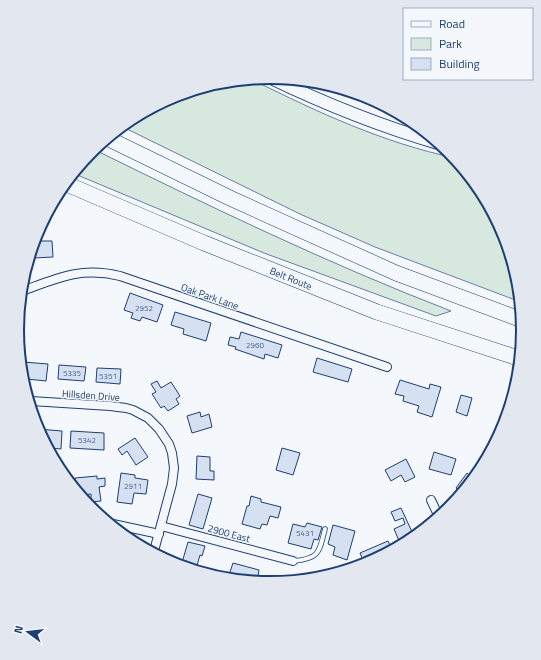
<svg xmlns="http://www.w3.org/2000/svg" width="541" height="660" font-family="'Titillium Web',sans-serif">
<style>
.green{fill:#d7e8df;stroke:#687fa3}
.parking{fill:#e3e8f0;stroke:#687fa3}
.building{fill:#d5e0f0;stroke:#1d3f73}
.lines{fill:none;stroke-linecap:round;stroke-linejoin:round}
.lane-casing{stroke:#1d3f73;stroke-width:5.5}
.street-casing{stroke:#1d3f73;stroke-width:10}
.secondary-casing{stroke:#1d3f73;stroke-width:14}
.highway-casing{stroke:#1d3f73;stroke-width:16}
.lane{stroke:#f4f7fb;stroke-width:4}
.street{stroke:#f4f7fb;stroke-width:8}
.secondary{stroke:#f4f7fb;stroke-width:12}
.highway{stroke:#f4f7fb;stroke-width:15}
.wall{stroke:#1d3f73;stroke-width:2}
.labels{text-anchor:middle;stroke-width:3;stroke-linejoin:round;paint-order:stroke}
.number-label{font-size:8px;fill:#4b6792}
.street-label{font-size:10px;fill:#1d3f73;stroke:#f4f7fb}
.rim{fill:none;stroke:#1d3f73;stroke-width:2}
</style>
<rect width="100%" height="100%" fill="#f4f7fb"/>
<g class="green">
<path d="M 253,80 C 317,112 384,143 455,158 L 505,233 L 518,301 L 375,247 L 300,214 L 125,128 L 174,96 Z"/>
<path d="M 93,149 C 211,207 329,264 451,311 L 436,316 L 264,253 L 75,174 Z"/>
</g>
<polygon class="parking" points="325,87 368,96 394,113 349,97"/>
<g class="building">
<polygon points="35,241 52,241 53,257 34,258 34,259 31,260"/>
<polygon points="130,293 163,305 157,322 142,317 140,321 131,318 133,313 124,310"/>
<polygon points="175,312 211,323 206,341 183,334 184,329 171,325"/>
<polygon points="241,332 282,345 278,358 265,354 264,359 235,349 236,347 228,345 230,337 239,339"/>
<polygon points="317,358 352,369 348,382 313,372"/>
<polygon points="23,362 48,364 46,381 27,379"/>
<polygon points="59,365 86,367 84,381 58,379"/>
<polygon points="97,368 121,369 120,384 96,382"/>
<polygon points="400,380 429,389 430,384 441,387 432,417 417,412 419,406 403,401 404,396 395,394"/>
<polygon points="157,381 161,388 171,382 180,396 176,399 179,404 168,411 164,406 161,408 152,394 156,392 151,384"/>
<polygon points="461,395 472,398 467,416 456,412"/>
<polygon points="200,412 201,417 209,414 212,427 192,433 187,416"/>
<polygon points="38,429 62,431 61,449 50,448"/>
<polygon points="71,431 104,433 104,450 70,448"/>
<polygon points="135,438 148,457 136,465 127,451 122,455 118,449"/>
<polygon points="282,448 300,453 293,475 276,470"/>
<polygon points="434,452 456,459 451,475 429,469"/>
<polygon points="197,456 210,457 210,471 214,471 214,480 196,479"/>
<polygon points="406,459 415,477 405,482 401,475 391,481 385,470"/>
<polygon points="121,473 135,475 135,478 148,480 146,494 134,493 132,504 117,502"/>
<polygon points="467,473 471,477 461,492 456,488"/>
<polygon points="97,476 97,479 105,478 105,486 99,487 101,501 91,502 91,494 82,495 76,487 75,478"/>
<polygon points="198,494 212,498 203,529 189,525"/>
<polygon points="251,496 261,499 261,502 281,507 278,518 270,516 267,525 262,524 260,529 242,524 247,506 249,506"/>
<polygon points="401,508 413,534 400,543 394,529 405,524 403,518 395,521 391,512"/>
<polygon points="307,523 322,527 318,540 314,539 311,549 288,543 293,524 305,527"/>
<polygon points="333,525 355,531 347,560 333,555 335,547 328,544"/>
<polygon points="388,541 391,548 365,565 360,553"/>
<polygon points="188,542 205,546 202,556 200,555 196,569 181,566"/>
<polygon points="233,563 259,570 257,581 219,573 229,575"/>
</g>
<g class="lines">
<g class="lane-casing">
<path id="lane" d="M 293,561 C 320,559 319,552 325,529"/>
</g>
<g class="street-casing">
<g id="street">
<path d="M 25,290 C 60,277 82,267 120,276 L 387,367"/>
<polyline points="31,401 110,406 126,408 133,410 148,418 159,429 169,444 172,453 174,468 172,484 154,551"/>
<polyline points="431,500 439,517"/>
<polyline points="113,524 159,534"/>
<polyline points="161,526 293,561"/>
</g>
</g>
<g class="secondary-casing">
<path id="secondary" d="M 269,77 C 323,103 380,126 438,143"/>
</g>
<g class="highway-casing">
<g id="highway">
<polyline points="109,139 232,199 396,273 522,320"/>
<polyline points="69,185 204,243 377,312 518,358"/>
</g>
</g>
<use href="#lane" class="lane"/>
<use href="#street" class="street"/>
<use href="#secondary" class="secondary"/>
<use href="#highway" class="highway"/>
<polyline class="wall" points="325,87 394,113"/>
</g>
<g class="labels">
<g class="number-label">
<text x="144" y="311">2952</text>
<text x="255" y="348">2960</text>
<text x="72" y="376">5335</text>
<text x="108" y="379">5351</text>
<text x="87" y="443">5342</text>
<text x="133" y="489">2911</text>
<text x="305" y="536">5431</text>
</g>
<g class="street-label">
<text transform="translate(291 278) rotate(22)" y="4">Belt Route</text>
<text transform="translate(210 296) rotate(19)" y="4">Oak Park Lane</text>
<text transform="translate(91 395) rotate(4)" y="4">Hillsden Drive</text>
<text transform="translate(229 533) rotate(15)" y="4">2900 East</text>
</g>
</g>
<path d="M0 0H541V660H0ZM24 330a246 246 0 1 1 492 0a246 246 0 1 1-492 0Z" fill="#e3e8f0" fill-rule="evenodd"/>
<path class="rim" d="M24 330a246 246 0 1 1 492 0a246 246 0 1 1-492 0Z"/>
<rect x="403" y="8" width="130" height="72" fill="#f4f7fb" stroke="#9eadc5"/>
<rect x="411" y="21" width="20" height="6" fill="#f4f7fb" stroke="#9eadc5"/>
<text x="439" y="28" font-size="12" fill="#1d3f73">Road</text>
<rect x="411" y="38" width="20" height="12" fill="#d7e8df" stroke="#9eadc5"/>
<text x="439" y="48" font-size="12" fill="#1d3f73">Park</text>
<rect x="411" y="58" width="20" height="12" fill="#d5e0f0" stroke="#9eadc5"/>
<text x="439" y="68" font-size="12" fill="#1d3f73">Building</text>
<g transform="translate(28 632) rotate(285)" stroke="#f4f7fb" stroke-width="3" paint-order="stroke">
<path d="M0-3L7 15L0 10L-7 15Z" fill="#1d3f73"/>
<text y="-6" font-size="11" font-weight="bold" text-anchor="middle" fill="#1d3f73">N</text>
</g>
</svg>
